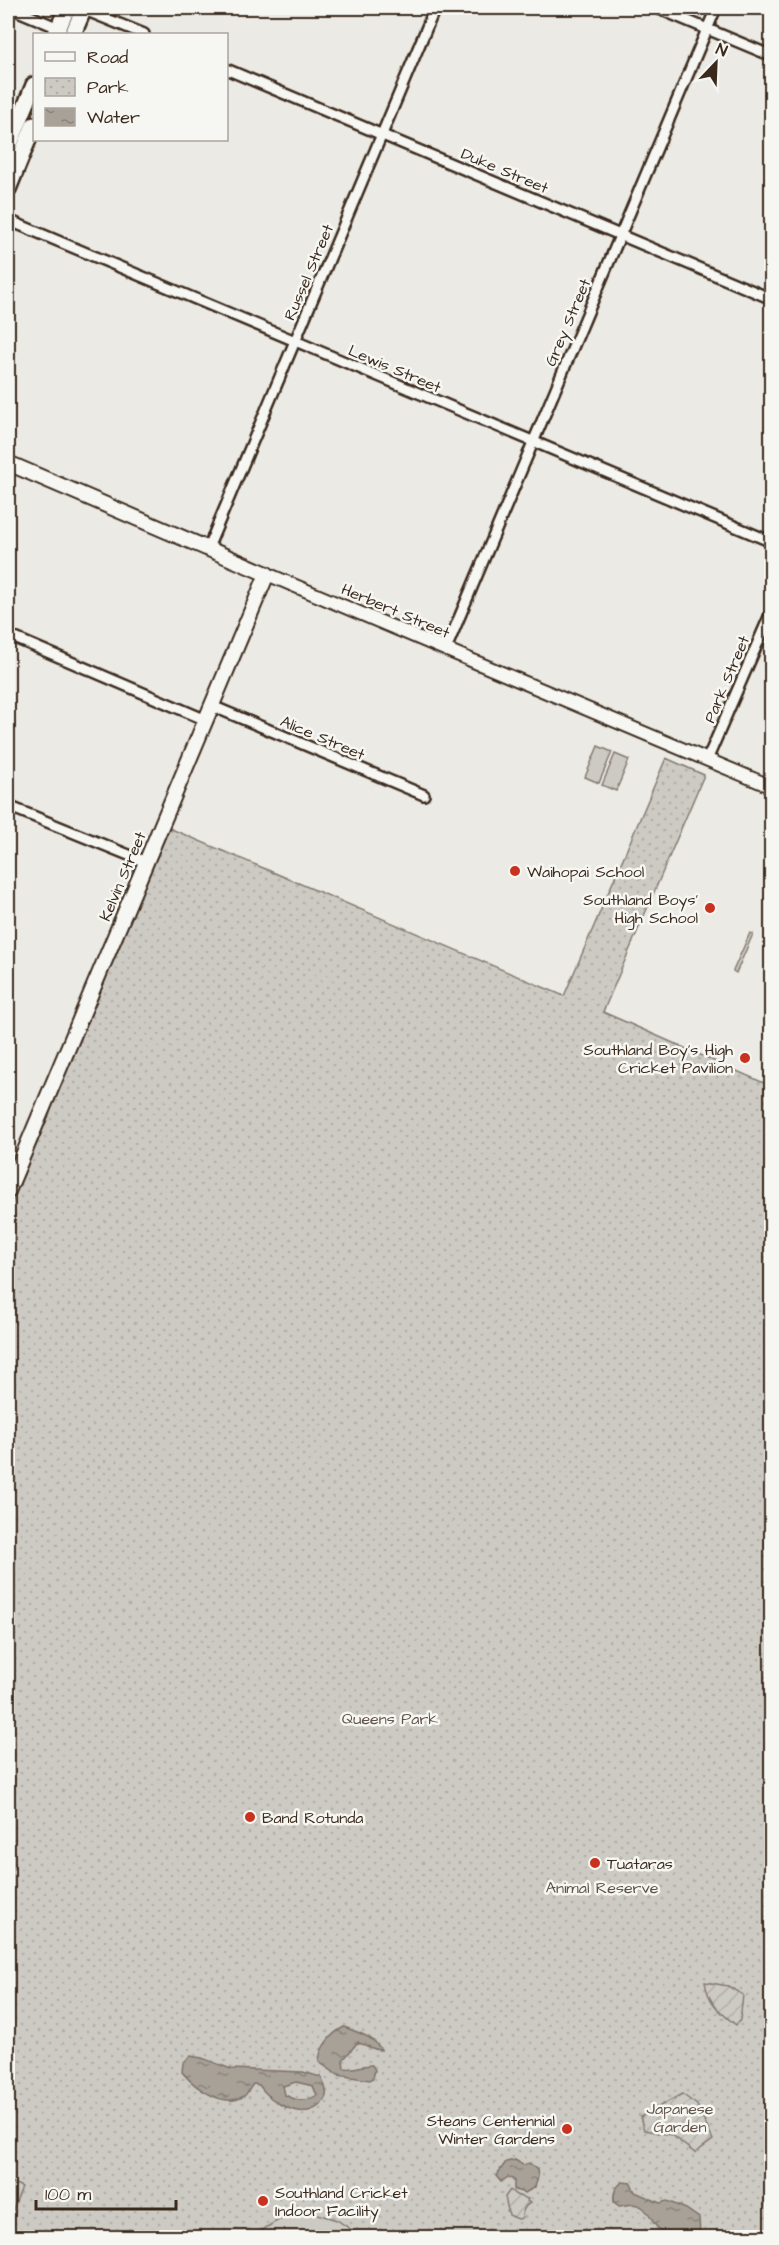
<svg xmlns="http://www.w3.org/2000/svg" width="779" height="2245" font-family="'Architects Daughter',sans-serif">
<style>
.park{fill:url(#park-dots);stroke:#847a71;stroke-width:1.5}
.garden{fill:url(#garden-furrows);stroke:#847a71;stroke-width:1.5}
.pitch{fill:#cdcac4;stroke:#847a71;stroke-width:1.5}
.water{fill:url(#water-ripples);stroke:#7c7167;stroke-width:1.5;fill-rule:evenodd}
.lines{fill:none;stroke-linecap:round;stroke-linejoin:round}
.minor-casing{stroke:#3b2a1e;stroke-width:14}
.tertiary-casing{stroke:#3b2a1e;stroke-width:16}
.secondary-casing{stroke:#3b2a1e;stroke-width:18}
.primary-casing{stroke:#3b2a1e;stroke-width:20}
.minor{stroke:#f6f6f2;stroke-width:9}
.tertiary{stroke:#f6f6f2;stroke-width:12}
.secondary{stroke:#f6f6f2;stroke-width:14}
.primary{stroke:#f6f6f2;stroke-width:15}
.poi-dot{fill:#c8321e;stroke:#f6f6f2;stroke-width:2}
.labels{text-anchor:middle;stroke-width:5;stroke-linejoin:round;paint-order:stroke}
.street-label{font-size:16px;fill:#3b2a1e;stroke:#f6f6f2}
.poi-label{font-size:16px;fill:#3b2a1e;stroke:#f6f6f2;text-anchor:start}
.park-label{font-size:16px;fill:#605248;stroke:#f6f6f2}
</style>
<defs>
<pattern id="park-dots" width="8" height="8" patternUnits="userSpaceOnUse" patternTransform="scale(1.5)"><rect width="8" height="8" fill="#cdcac4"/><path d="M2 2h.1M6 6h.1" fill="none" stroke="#b1aea8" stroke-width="1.8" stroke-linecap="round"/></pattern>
<pattern id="garden-furrows" width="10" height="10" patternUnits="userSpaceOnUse" patternTransform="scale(1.5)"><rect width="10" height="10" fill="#cdcac4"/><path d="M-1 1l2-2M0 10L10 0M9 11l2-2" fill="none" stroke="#b1aea8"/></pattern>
<pattern id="water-ripples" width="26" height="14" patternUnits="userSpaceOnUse" patternTransform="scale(1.5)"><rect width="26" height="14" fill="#a8a198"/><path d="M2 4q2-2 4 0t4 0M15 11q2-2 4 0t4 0" fill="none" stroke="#8a837b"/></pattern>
</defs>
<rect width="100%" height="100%" fill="#ebeae5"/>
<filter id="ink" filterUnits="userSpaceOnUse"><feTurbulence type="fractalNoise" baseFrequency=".0167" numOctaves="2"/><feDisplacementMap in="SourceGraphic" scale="12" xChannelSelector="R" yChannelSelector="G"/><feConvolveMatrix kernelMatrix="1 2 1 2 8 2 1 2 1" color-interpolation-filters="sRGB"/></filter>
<g filter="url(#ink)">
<polygon class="park" points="666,758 704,775 603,1012 771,1086 772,2224 766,2237 8,2238 8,1212 169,828 564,996"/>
<g class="garden">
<path d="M 705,1982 L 728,1986 L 743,1995 L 740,2020 L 736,2025 C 720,2012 708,2003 705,1982 Z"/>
<polygon points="682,2094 697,2105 713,2140 695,2153 671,2135 644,2130 640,2117"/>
<path d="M 510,2190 L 516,2195 L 528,2199 L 527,2201 L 530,2203 C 524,2206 522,2211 522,2218 L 518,2219 L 509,2215 L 505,2197 Z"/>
</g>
<g class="pitch">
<polygon points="598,746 612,752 599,783 585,777"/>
<polygon points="615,754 629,760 616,791 602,785"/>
<polygon points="750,933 753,934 736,973 733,971"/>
<polygon points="8,2181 22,2187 8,2222"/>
<path d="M 307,2211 L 337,2220 L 362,2237 L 253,2237 C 269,2225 287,2213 307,2211 Z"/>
</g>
<g class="water">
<path d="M 344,2027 C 357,2032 375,2037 381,2050 C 372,2050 366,2044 357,2043 L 343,2060 L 344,2068 C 355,2070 361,2065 372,2065 L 375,2070 L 373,2078 L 370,2080 L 338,2075 L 319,2062 C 319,2047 332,2033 344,2027 Z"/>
<path d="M 190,2056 L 202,2058 L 231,2069 L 303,2072 L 321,2077 C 322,2081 326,2086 326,2091 C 327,2095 325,2100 321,2104 C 303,2122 271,2103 259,2085 L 253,2084 C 250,2088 248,2093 244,2096 C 224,2109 195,2088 182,2072 L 183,2063 ZM 296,2082 L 313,2086 L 317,2095 C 305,2103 297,2101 285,2095 L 283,2086 Z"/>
<polygon points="515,2160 523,2165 529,2163 537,2170 538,2177 535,2187 525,2193 514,2190 514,2180 508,2177 501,2182 496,2176 506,2162"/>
<path d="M 622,2182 L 631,2183 L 635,2192 L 660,2203 L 667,2201 L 686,2209 L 699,2218 L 700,2236 C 689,2240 663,2236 656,2226 C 651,2220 649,2212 642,2207 C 635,2202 627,2205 619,2206 L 614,2202 C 613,2193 615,2188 622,2182 Z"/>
</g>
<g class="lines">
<g class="minor-casing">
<g id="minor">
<polyline points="11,8 61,29"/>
<polyline points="80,8 144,34"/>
<polyline points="657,8 772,56"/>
<polyline points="226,69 772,299"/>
<polyline points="8,220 772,542"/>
<polyline points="208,548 435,8"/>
<polyline points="8,635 206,720"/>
<polyline points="446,649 716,8"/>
<polyline points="212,706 424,795"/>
<polyline points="707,760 772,610"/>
<polyline points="8,806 146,862"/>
</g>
</g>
<g class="tertiary-casing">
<polyline id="tertiary" points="267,574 772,787"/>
</g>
<g class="secondary-casing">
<polyline id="secondary" points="8,463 267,574 8,1191"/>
</g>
<g class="primary-casing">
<g id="primary">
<polyline points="56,34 67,8"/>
<polyline points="73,34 84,8"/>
<polyline points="8,149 34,85"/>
<polyline points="8,189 34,125"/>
</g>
</g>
<use href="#minor" class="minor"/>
<use href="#tertiary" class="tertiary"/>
<use href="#secondary" class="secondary"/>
<use href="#primary" class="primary"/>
</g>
</g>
<g class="poi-dot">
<circle cx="515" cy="871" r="6"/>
<circle cx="710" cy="908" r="6"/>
<circle cx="745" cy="1058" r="6"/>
<circle cx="250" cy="1817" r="6"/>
<circle cx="595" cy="1863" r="6"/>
<circle cx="567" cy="2129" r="6"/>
<circle cx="263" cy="2201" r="6"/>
</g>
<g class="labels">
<g class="street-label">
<text transform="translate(505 170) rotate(23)" y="6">Duke Street</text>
<text transform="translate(308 272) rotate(-67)" y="6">Russel Street</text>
<text transform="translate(567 322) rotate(-67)" y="6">Grey Street</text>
<text transform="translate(395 368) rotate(23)" y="6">Lewis Street</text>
<text transform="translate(396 610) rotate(23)" y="6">Herbert Street</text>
<text transform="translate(726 679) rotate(-67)" y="6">Park Street</text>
<text transform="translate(323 737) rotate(23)" y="6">Alice Street</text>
<text transform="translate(122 876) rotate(-67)" y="6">Kelvin Street</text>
</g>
<g class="poi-label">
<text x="527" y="877">Waihopai School</text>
<text x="698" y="905" text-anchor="end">Southland Boys'<tspan x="698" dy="18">High School</tspan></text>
<text x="733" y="1055" text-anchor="end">Southland Boy's High<tspan x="733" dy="18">Cricket Pavilion</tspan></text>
<text x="262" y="1823">Band Rotunda</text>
<text x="607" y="1869">Tuataras</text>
<text x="555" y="2126" text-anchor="end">Steans Centennial<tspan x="555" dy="18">Winter Gardens</tspan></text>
<text x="275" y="2198">Southland Cricket<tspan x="275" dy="18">Indoor Facility</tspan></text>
</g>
<g class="park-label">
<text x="390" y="1724">Queens Park</text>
<text x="602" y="1893">Animal Reserve</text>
<text x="680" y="2114">Japanese<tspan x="680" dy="18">Garden</tspan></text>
</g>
</g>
<rect width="779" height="2245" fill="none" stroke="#f6f6f2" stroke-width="30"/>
<rect x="15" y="15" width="749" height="2215" fill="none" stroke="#3b2a1e" stroke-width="2" filter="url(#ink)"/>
<rect x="33" y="33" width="195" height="108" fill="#f6f6f2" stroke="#aba49d" stroke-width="1.5"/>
<rect x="45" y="52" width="30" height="9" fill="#f6f6f2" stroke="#aba49d" stroke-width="1.5"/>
<text x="87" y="63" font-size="18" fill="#3b2a1e">Road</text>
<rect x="45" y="78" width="30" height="18" fill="url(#park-dots)" stroke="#aba49d" stroke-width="1.5"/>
<text x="87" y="93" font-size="18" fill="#3b2a1e">Park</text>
<rect x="45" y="108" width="30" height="18" fill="url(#water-ripples)" stroke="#aba49d" stroke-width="1.5"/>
<text x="87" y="123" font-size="18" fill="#3b2a1e">Water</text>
<g transform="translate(716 63) rotate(23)" stroke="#f6f6f2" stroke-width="4.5" paint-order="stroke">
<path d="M0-4.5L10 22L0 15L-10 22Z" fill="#3b2a1e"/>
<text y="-9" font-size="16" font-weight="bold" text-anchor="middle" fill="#3b2a1e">N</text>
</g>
<path d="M36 2200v9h140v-9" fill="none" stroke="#3b2a1e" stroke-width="3"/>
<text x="45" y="2200" font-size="18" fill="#3b2a1e" stroke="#f6f6f2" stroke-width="4.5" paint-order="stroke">100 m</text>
</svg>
